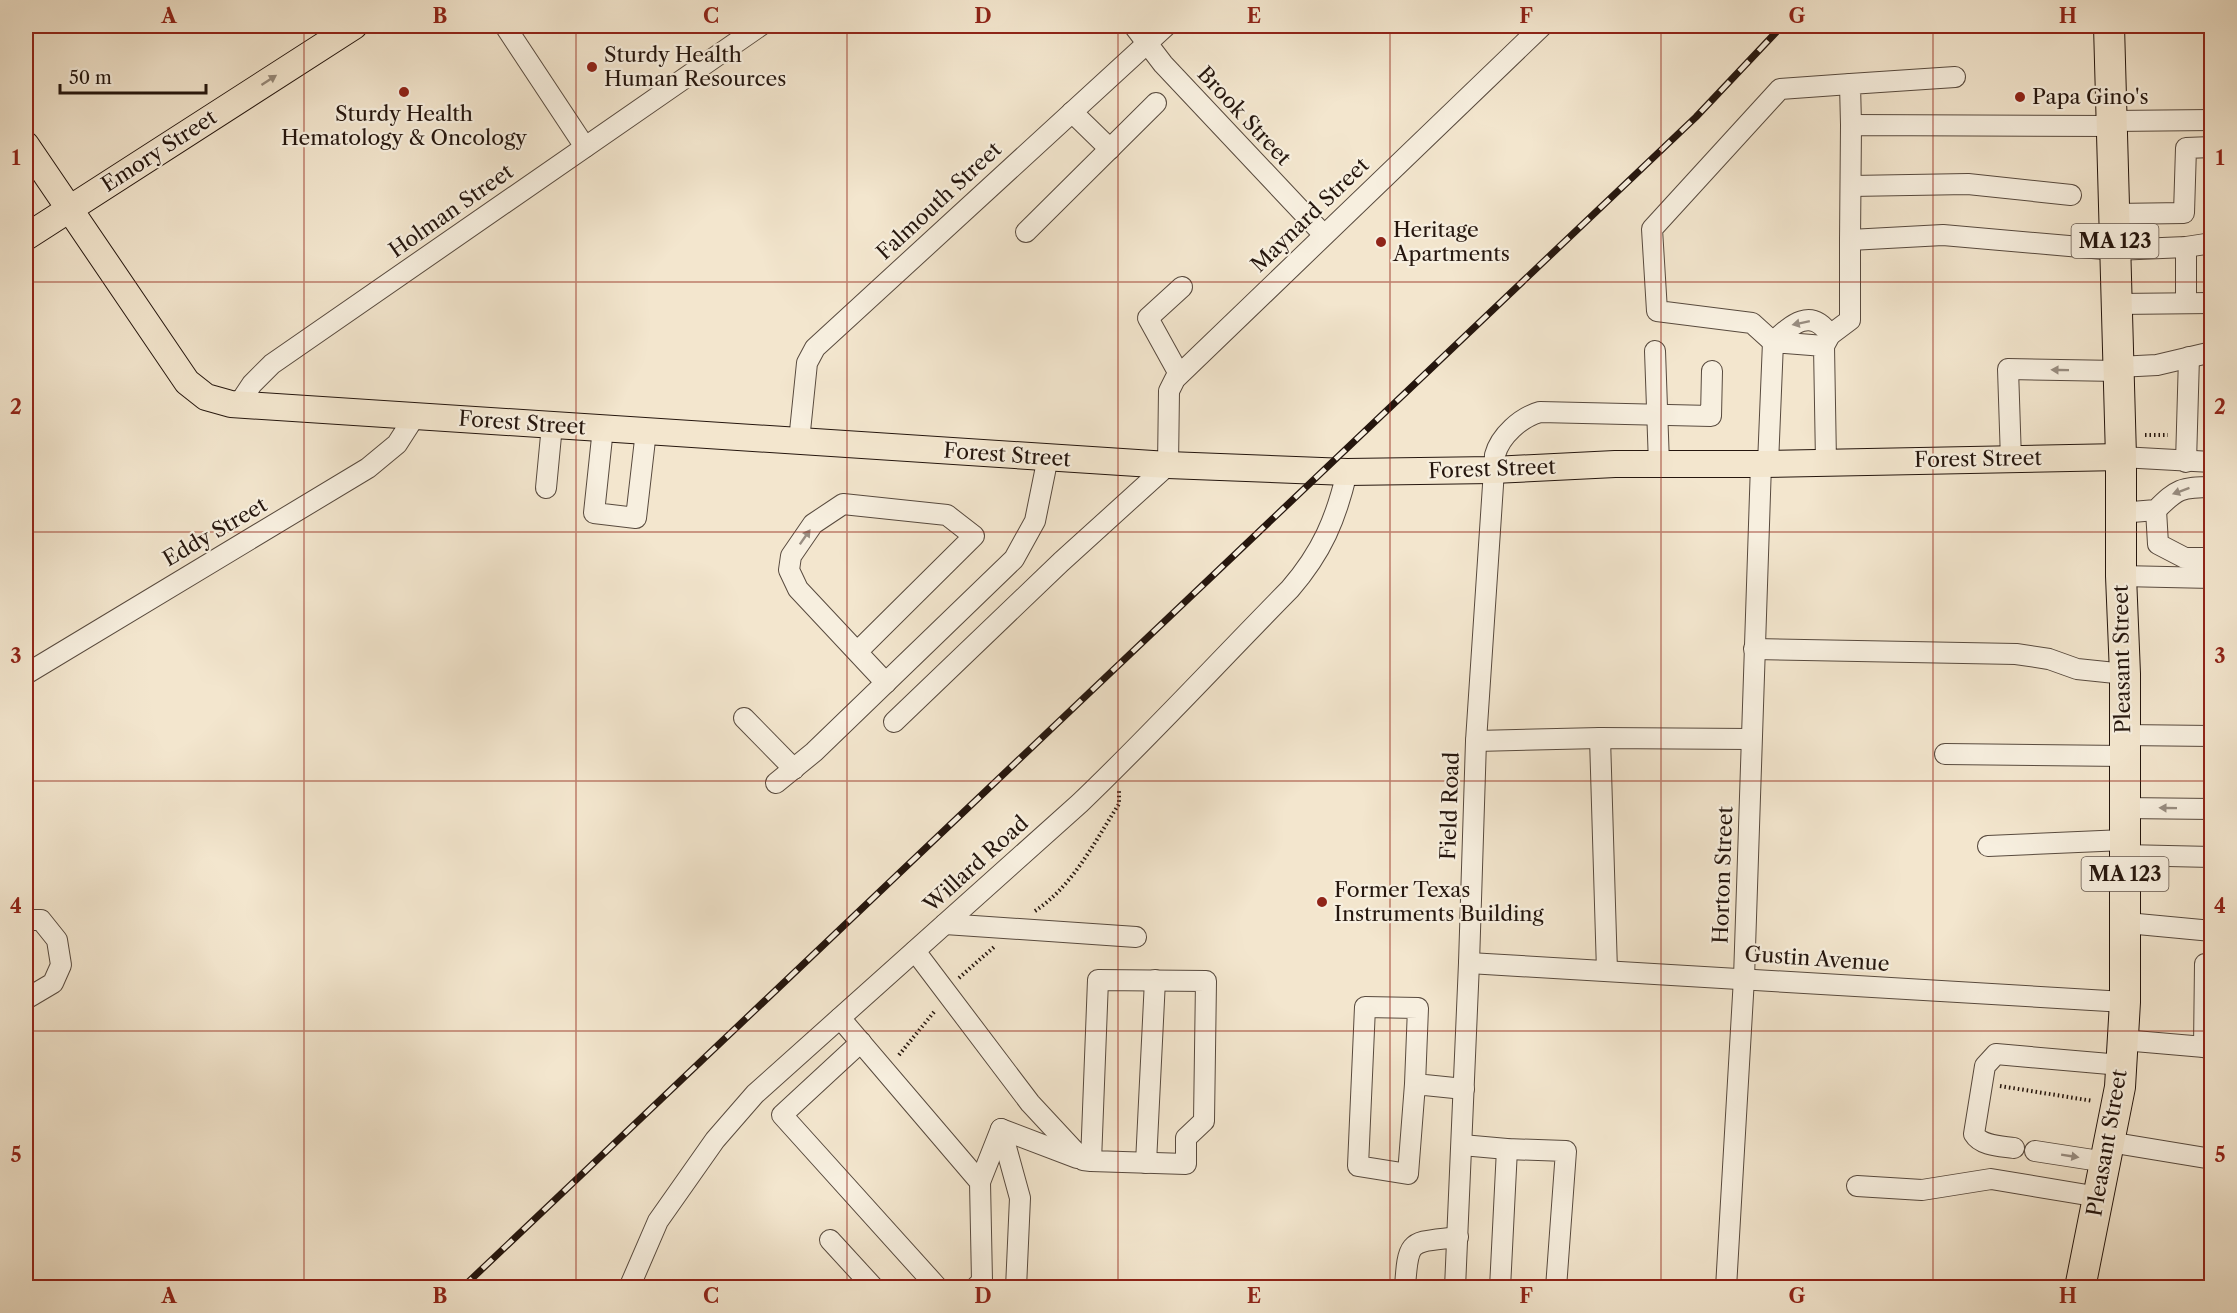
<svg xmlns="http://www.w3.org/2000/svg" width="2237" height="1313" font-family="'Libre Caslon Text',serif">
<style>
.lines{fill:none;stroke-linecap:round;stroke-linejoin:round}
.minor-casing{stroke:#584a3e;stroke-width:22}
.major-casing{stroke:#25160e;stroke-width:28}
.highway-casing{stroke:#25160e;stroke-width:32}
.path{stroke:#25160e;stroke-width:4;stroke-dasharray:1.5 3;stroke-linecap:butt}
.minor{stroke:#f7efdf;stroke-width:20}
.major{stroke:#f3e6ce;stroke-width:26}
.highway{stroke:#f3e6ce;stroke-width:30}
.rail-casing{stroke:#25160e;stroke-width:7}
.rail{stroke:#f7efdf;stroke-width:4.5;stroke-dasharray:14;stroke-linecap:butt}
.oneway{fill:#968878}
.oneway2{fill:#988d81}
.grid{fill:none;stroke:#8f2418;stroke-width:1.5;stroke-opacity:0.55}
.poi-dot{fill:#8f2418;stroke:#f7efdf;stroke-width:2}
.labels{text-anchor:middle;stroke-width:4.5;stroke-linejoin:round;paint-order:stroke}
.shield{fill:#f7efdf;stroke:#64574d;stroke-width:1.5}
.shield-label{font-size:20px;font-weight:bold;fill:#25160e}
.poi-label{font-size:21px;fill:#25160e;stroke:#f7efdf;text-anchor:start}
.street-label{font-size:21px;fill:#25160e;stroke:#f7efdf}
.neatline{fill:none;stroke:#8f2418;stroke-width:2}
.grid-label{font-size:20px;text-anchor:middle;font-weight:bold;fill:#8f2418}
</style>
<rect width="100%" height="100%" fill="#f3e6ce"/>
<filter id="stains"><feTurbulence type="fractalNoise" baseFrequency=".00333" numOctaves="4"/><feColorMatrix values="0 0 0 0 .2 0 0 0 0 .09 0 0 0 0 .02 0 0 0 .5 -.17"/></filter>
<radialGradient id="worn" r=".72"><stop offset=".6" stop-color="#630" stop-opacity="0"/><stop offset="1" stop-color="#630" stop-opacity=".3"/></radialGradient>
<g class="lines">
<g class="minor-casing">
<g id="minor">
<polyline points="505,26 585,147"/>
<polyline points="1134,26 1163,64 1324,235"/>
<polyline points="1072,112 1110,149"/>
<polyline points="2112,121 2212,120"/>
<polyline points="1851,125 1850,84 1955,77"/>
<polyline points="1851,186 1968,184 2071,195"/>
<polyline points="2114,214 2184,213 2186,148 2212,147"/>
<polyline points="1026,232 1156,103"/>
<polyline points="1850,240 1851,125 2112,126"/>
<polyline points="2186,247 2186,303"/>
<polyline points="2117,304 2212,303"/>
<path d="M 1830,335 C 1811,307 1792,324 1773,342 L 1752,323 L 1657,311 L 1652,229 L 1780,89 L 1850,84"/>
<polyline points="1824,346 1830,335 1850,320 1850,240 1943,235 2115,250 2186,247 2212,243"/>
<polyline points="1655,351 1659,464"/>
<polyline points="2118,367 2157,365 2212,352"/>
<polyline points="1179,374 1148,318 1182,287"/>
<polyline points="238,405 252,384 272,364 760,26"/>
<polyline points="603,428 594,513 636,518 646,431"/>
<polyline points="799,441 807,363 815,348 1166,26"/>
<polyline points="2121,457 2212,462"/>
<polyline points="2011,460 2008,369 2118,371"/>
<polyline points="2186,462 2189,357"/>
<polyline points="1768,464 1773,342 1824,346 1826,462"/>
<polyline points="546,488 552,425"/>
<polyline points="2156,510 2158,544 2185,558 2212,558"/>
<path d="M 2120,513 L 2156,510 C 2177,489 2181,487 2212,487"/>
<polyline points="2121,576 2212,578"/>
<polyline points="1754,649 2016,654 2049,659 2077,669 2125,674"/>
<polyline points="857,652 974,536 947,515 843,504 813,524 791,556 789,570 798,589 886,683"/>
<polyline points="26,674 368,468 397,444 415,416"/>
<polyline points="744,718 794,769"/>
<polyline points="894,722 1061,562 1168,465 1169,391 1175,379 1542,26"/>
<polyline points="2124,735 2212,736"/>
<polyline points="1476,741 1600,738"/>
<polyline points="1945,754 2124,756"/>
<polyline points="776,783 814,752 1014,559 1035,521 1048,457"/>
<polyline points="2124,808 2212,809"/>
<polyline points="1988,846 2124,840"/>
<polyline points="2124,855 2212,857"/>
<polyline points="26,920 41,920 57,940 61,965 53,983 26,999"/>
<polyline points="2127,923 2212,931"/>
<polyline points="945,924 1136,937"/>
<polyline points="915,951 1030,1103 1083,1160 1091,1161 1186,1164 1186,1138 1204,1121 1206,981 1098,980 1091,1161"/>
<polyline points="1469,963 2125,1002"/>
<polyline points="1607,971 1600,738 1751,739"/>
<polyline points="840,1018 980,1182 982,1281 975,1288"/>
<polyline points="2123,1040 2204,1047 2212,1050"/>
<polyline points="861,1042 782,1115 938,1288"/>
<polyline points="2204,1047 2205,964"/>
<polyline points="1415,1084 1418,1008 1365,1007 1358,1166 1408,1174 1415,1084 1464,1089"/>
<polyline points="1001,1129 1020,1198 1016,1288"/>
<polyline points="2109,1142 2212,1159"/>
<polyline points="1462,1145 1507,1149 1566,1151 1556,1288"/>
<path d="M 2014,1148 C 2001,1146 1981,1146 1974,1134 L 1985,1066 L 1996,1054 L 2121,1065"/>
<polyline points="2035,1151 2106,1162"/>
<polyline points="1146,1163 1155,980"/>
<polyline points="980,1182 1001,1129 1077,1158"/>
<polyline points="1857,1186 1922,1190 1991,1179 2099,1197"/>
<polyline points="830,1240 874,1288"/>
<path d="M 629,1288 L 658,1221 L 715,1140 L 755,1094 L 1080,803 C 1152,734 1220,660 1290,589 C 1322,552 1336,519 1347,472"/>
<path d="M 1405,1288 C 1408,1237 1410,1243 1458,1237"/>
<path d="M 1455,1288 L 1469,963 L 1476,741 L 1495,455 C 1500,436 1521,417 1540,412 L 1711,416 L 1712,371"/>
<polyline points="1500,1288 1507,1149"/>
<polyline points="1726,1288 1744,978 1761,464"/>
</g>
</g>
<g class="major-casing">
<g id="major">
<polyline points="26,145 187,382 206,397 231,404 1168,465 1347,472 1493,470 1615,464 1761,464 2121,457"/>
<polyline points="26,237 354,26"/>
</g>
</g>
<g class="highway-casing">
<polyline id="highway" points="2080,1288 2120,1087 2125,1002 2125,674 2121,576 2121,457 2109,26"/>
</g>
<g class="path">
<polyline points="2145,435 2168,435"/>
<path d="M 1035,911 C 1073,886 1095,841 1119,804 L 1119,790"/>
<polyline points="959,978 994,947"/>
<polyline points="899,1055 934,1012"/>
<polyline points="2000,1086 2093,1101"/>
</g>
<use href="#minor" class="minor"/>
<use href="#major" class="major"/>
<use href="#highway" class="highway"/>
<g class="rail-casing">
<polyline id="rail" points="462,1288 1696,117 1782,26"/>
</g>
<use href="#rail" class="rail"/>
</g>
<defs><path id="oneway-solid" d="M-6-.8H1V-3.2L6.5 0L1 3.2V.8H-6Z" transform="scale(1.5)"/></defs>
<use class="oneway" href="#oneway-solid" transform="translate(269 80) rotate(-33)"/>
<g class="oneway2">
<use href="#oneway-solid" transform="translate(1801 323) rotate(168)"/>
<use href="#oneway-solid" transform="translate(2060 370) rotate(-179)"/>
<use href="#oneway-solid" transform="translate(2181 491) rotate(160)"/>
<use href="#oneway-solid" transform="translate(805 537) rotate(-55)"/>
<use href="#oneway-solid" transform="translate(2168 808) rotate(-179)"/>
<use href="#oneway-solid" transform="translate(2070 1156) rotate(9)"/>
</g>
<path class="grid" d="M 304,26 L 304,1288M 576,26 L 576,1288M 847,26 L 847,1288M 1118,26 L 1118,1288M 1390,26 L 1390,1288M 1661,26 L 1661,1288M 1933,26 L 1933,1288M 26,282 L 2212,282M 26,532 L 2212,532M 26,781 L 2212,781M 26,1031 L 2212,1031"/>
<g class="poi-dot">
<circle cx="592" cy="67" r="6"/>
<circle cx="404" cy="92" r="6"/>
<circle cx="2020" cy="97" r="6"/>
<circle cx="1381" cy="242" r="6"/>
<circle cx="1322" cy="902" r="6"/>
</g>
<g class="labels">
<g class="shield">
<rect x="2071.5" y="224" width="87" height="34" rx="4.5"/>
<rect x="2081.5" y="857" width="87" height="34" rx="4.5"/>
</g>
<g class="shield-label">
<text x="2115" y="248">MA 123</text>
<text x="2125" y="881">MA 123</text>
</g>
<g class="poi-label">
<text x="604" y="62">Sturdy Health<tspan x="604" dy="24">Human Resources</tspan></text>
<text x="2032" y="104">Papa Gino's</text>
<text x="404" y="121" text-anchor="middle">Sturdy Health<tspan x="404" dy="24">Hematology &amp; Oncology</tspan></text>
<text x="1393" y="237">Heritage<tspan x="1393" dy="24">Apartments</tspan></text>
<text x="1334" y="897">Former Texas<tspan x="1334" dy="24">Instruments Building</tspan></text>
</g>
<g class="street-label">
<text transform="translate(1244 116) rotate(47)" y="7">Brook Street</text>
<text transform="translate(159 151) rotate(-33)" y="7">Emory Street</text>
<text transform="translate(939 201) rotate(-43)" y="7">Falmouth Street</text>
<text transform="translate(451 211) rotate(-35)" y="7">Holman Street</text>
<text transform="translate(1310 215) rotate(-44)" y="7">Maynard Street</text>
<text transform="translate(522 423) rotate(4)" y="7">Forest Street</text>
<text transform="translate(1007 455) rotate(4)" y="7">Forest Street</text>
<text transform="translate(1978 459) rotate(-1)" y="7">Forest Street</text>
<text transform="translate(1492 469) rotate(-2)" y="7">Forest Street</text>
<text transform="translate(215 532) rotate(-30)" y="7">Eddy Street</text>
<text transform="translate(2122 659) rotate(-91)" y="7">Pleasant Street</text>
<text transform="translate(1450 806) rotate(-88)" y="7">Field Road</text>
<text transform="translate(976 864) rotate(-42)" y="7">Willard Road</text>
<text transform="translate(1723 875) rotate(-88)" y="7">Horton Street</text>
<text transform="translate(1817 959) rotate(4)" y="7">Gustin Avenue</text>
<text transform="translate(2107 1143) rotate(-80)" y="7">Pleasant Street</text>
</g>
</g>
<rect width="2237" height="1313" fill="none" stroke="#f3e6ce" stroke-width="66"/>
<path d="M60 84v9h146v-9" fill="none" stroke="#25160e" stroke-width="3"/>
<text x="69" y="84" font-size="18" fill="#25160e" stroke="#f7efdf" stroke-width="4.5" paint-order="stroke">50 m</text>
<rect x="33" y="33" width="2171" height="1247" class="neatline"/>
<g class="grid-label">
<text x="169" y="23">A</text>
<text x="440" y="23">B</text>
<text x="711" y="23">C</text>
<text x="983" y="23">D</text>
<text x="1254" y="23">E</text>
<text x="1526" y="23">F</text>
<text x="1797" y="23">G</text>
<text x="2068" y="23">H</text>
<text x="16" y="165">1</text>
<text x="2220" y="165">1</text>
<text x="16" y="414">2</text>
<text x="2220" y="414">2</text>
<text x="16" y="663">3</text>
<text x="2220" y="663">3</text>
<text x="16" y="913">4</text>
<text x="2220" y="913">4</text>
<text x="16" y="1162">5</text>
<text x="2220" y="1162">5</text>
<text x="169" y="1303">A</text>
<text x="440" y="1303">B</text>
<text x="711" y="1303">C</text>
<text x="983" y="1303">D</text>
<text x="1254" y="1303">E</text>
<text x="1526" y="1303">F</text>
<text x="1797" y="1303">G</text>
<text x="2068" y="1303">H</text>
</g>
<rect width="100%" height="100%" filter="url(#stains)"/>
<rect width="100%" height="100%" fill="url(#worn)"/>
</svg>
